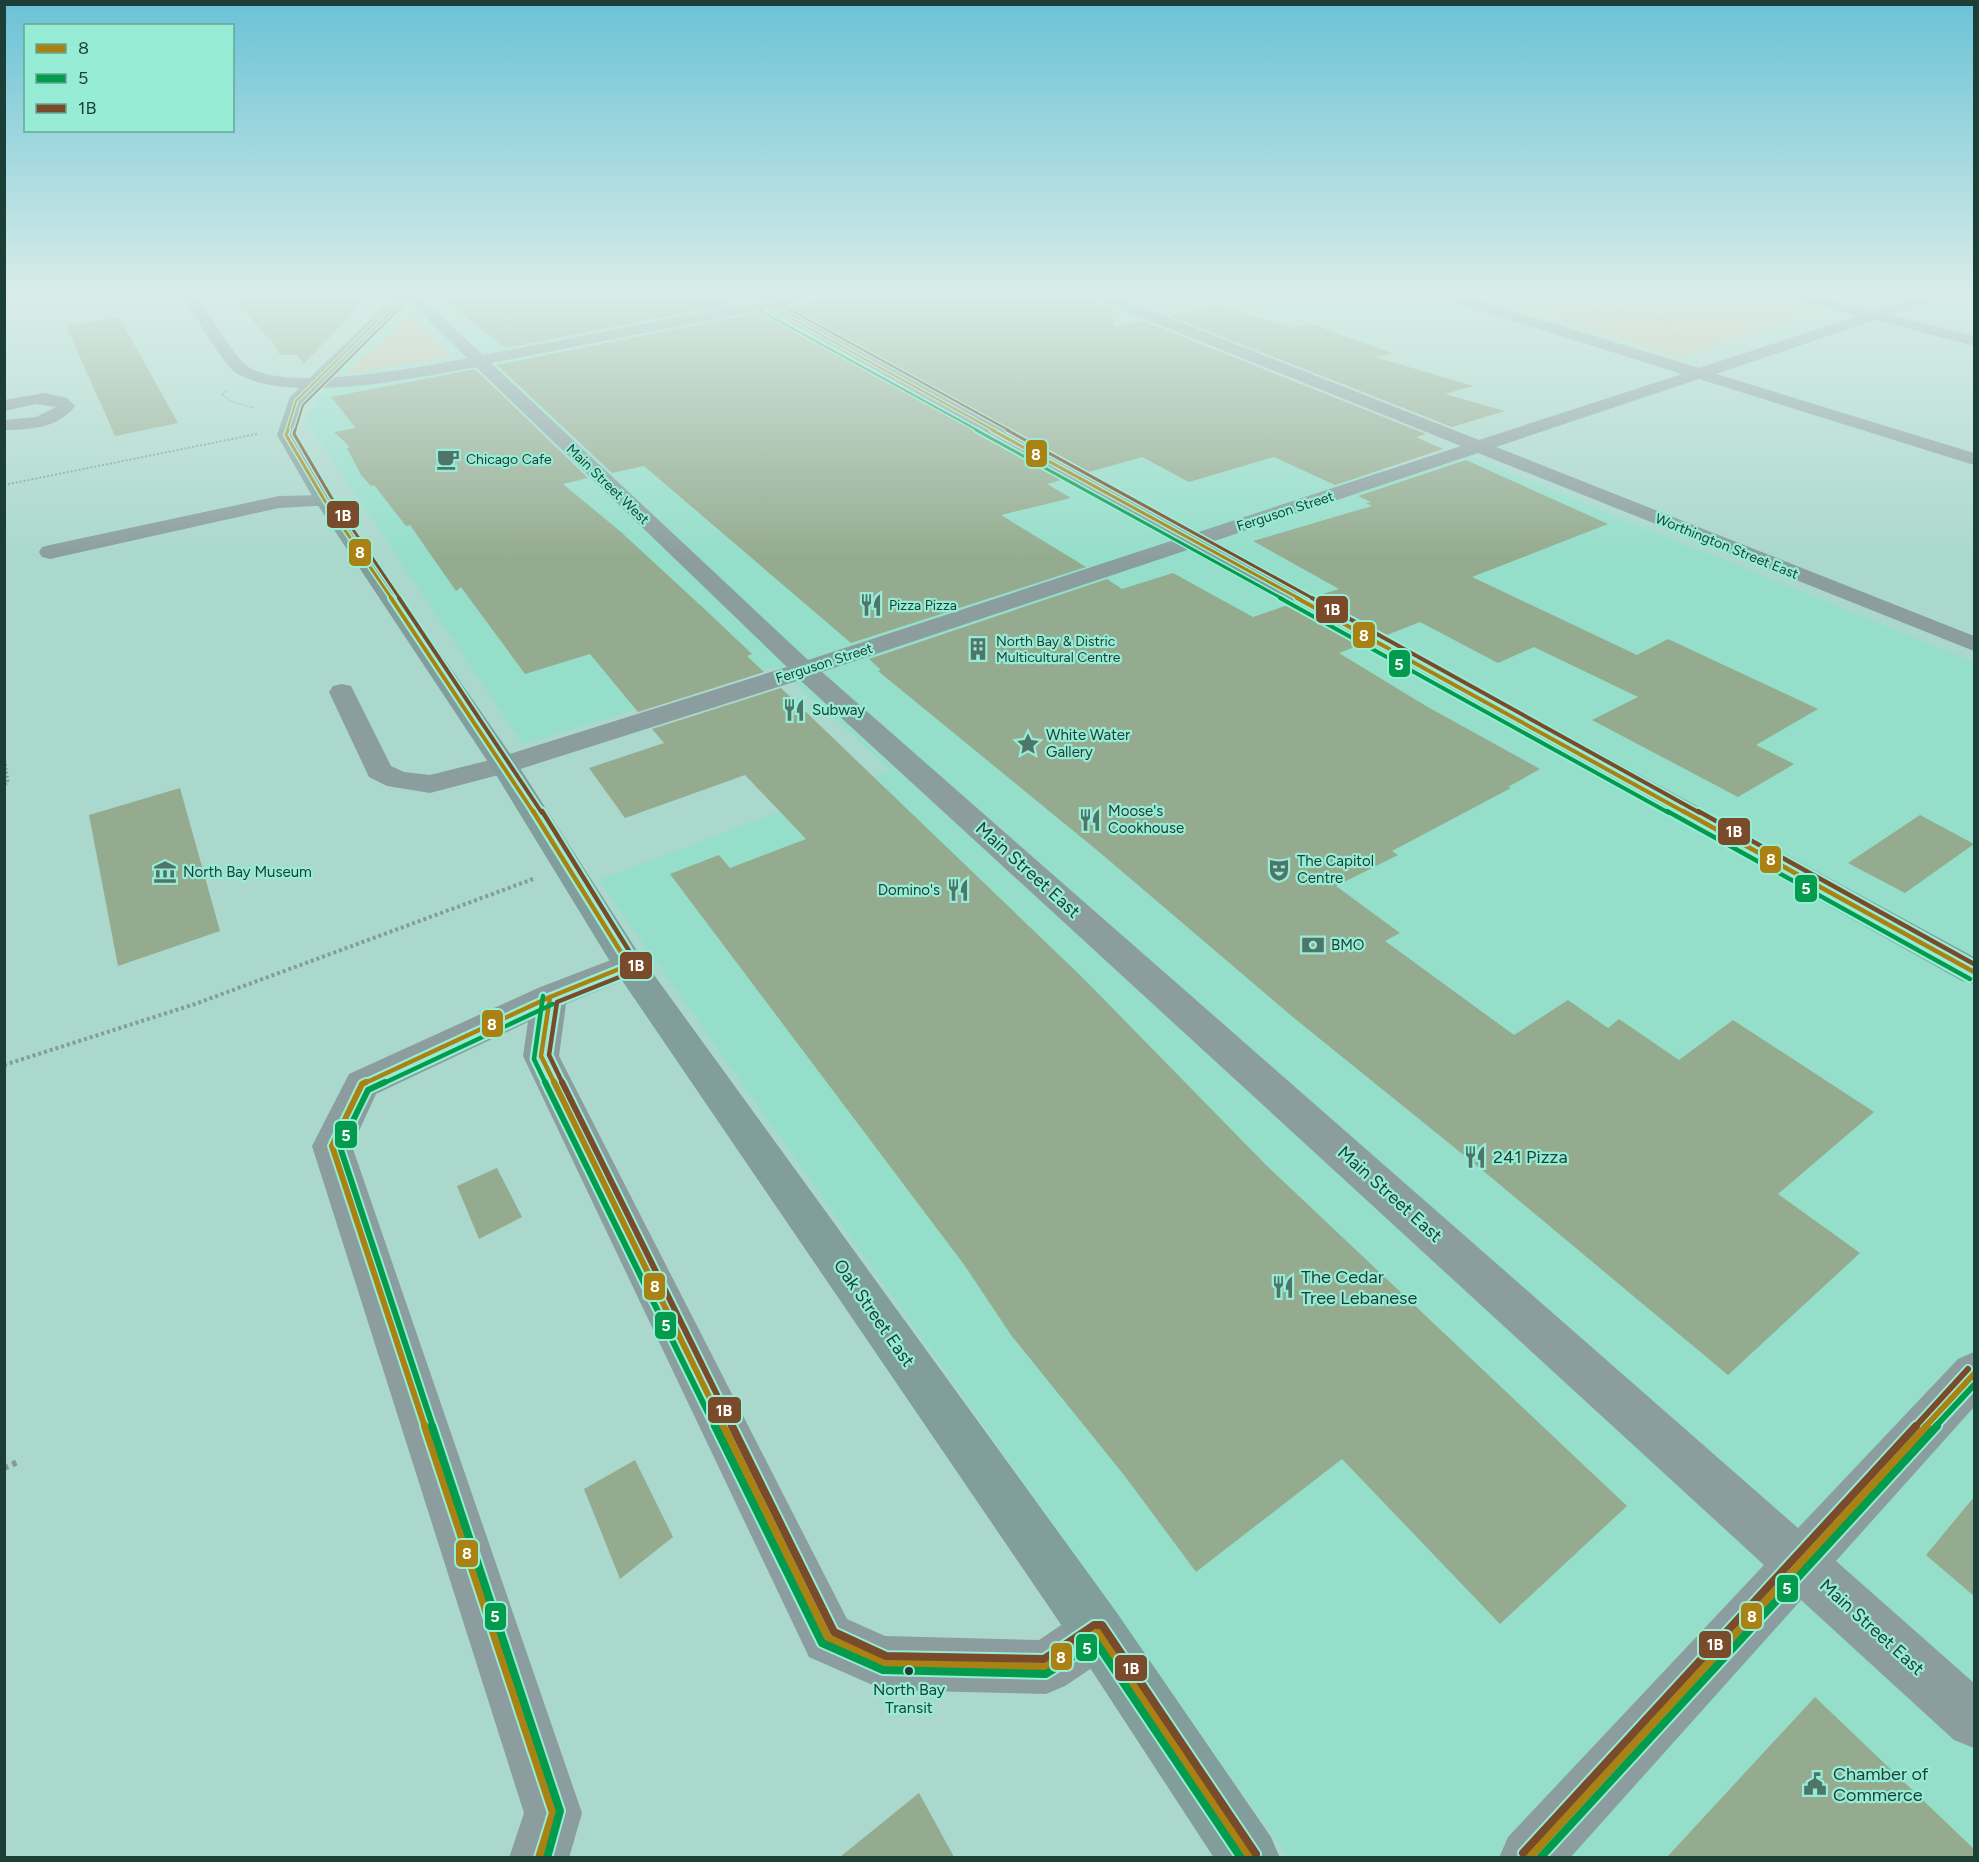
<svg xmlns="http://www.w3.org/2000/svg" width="1979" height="1862" font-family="Figtree,sans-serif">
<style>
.built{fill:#94deca}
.green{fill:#d3c2a3}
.building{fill:#95ab8f}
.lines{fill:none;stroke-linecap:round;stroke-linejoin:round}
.path-far4{stroke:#859c99;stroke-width:1.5;stroke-dasharray:1.5 1.5;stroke-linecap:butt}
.path-far3{stroke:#859c99;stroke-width:2;stroke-dasharray:2 2;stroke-linecap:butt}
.path-far2{stroke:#859c99;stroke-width:3;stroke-dasharray:2 2;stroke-linecap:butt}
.path-far1{stroke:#859c99;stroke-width:4;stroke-dasharray:3 3;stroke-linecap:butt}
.path{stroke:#859c99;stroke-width:6;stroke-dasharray:4.5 4.5;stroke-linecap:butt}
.minor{fill:#8b9d9e;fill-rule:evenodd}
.major{fill:#819e9d;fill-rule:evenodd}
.bus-1-far5-casing{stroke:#96ecd4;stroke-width:4.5}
.bus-1-far4-casing{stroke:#96ecd4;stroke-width:6}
.bus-1-far3-casing{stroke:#96ecd4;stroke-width:8}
.bus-1-far2-casing{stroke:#96ecd4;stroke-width:9}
.bus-1-far1-casing{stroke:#96ecd4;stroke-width:10}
.bus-1-casing{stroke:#96ecd4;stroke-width:12}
.bus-2-far5-casing{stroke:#96ecd4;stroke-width:4.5}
.bus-2-far4-casing{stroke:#96ecd4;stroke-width:6}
.bus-2-far3-casing{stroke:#96ecd4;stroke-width:8}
.bus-2-far2-casing{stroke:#96ecd4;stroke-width:9}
.bus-2-far1-casing{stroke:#96ecd4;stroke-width:10}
.bus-2-casing{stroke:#96ecd4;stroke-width:12}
.bus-3-far5-casing{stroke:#96ecd4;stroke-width:4.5}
.bus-3-far4-casing{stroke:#96ecd4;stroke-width:6}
.bus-3-far3-casing{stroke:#96ecd4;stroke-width:8}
.bus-3-far2-casing{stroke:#96ecd4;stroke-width:9}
.bus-3-far1-casing{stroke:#96ecd4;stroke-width:10}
.bus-3-casing{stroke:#96ecd4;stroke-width:12}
.bus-1-far5{stroke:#aa8213;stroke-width:2}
.bus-1-far4{stroke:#aa8213;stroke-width:3}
.bus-1-far3{stroke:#aa8213;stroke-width:4}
.bus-1-far2{stroke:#aa8213;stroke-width:4.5}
.bus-1-far1{stroke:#aa8213;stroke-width:6}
.bus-1{stroke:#aa8213;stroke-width:8}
.bus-2-far5{stroke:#039c4e;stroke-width:2}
.bus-2-far4{stroke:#039c4e;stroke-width:3}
.bus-2-far3{stroke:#039c4e;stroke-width:4}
.bus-2-far2{stroke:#039c4e;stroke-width:4.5}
.bus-2-far1{stroke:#039c4e;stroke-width:6}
.bus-2{stroke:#039c4e;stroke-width:8}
.bus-3-far5{stroke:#7a4b2a;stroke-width:2}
.bus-3-far4{stroke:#7a4b2a;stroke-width:3}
.bus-3-far3{stroke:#7a4b2a;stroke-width:4}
.bus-3-far2{stroke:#7a4b2a;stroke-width:4.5}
.bus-3-far1{stroke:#7a4b2a;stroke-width:6}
.bus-3{stroke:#7a4b2a;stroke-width:8}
.bus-dot{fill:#1b3f36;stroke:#96ecd4;stroke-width:2}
.labels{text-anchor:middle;stroke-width:4.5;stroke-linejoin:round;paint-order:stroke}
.far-poi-label{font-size:14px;fill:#1b3f36;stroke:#96ecd4;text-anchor:start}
.far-street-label{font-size:14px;fill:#1b3f36;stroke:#96ecd4}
.poi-label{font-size:15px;fill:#1b3f36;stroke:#96ecd4;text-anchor:start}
.near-bus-label{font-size:16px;fill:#1b3f36;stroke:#96ecd4}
.near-street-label{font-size:18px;fill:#1b3f36;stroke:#96ecd4}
.near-poi-label{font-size:18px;fill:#1b3f36;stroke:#96ecd4;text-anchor:start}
.line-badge{stroke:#96ecd4;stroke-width:2}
.badge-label{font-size:16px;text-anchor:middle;font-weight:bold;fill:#fff}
</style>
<rect width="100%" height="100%" fill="#aad8cc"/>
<polygon class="built" points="414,298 1092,298 1142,318 1030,341 1285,430 1402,478 1471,457 1974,662 1974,1857 1288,1857 599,880 891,770 776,666 523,744 305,419 335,372"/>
<g class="green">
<polygon points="1488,298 1776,298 1823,310 1680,357"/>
<polygon points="411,315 452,357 346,374"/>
</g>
<g class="building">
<polygon points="232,298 367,298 304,364 297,355 280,355 272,342"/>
<polygon points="442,298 686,298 690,300 722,298 733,304 505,348"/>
<polygon points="828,298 1096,298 1099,303 1112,308 1114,326 1143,321 1426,434 1416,437 1443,449 1335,485 1274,457 1189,482 1142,457 1089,472 787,307"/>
<polygon points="1220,306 1294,328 1311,324 1392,353 1375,357 1473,386 1445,394 1505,411 1452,427 1169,316"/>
<polygon points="766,311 1065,479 1047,484 1071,498 1001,515 1086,567 851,643 644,466 612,473 497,365"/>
<polygon points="119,317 178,423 115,436 66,326"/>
<polygon points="475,369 588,478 563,484 621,532 713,617 752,654 747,656 764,672 638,712 590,654 525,674 461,587 456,591 410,525 406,526 374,485 371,486 361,475 347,448 350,447 334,432 356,428 331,397"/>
<polygon points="1466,460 1608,524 1472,577 1637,655 1668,639 1818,709 1756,745 1794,764 1738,797 1592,720 1638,697 1534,647 1498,663 1420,622 1387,635 1316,596 1339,589 1253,541 1372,506 1366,503 1371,502 1358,496"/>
<polygon points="1173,573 1253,617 1288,605 1360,645 1339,653 1426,706 1540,769 1508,787 1511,788 1392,851 1398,855 1336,886 1400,933 1385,941 1514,1035 1568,1000 1608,1028 1619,1019 1679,1060 1733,1020 1874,1112 1778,1194 1860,1253 1728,1375 1481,1169 1294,1018 1098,851 878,671 881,670 869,659 1107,579 1122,589"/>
<polygon points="781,688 1083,978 1267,1166 1627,1506 1500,1624 1342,1459 1196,1572 1124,1475 1011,1335 965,1266 670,874 719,855 730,868 806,839 745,775 625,818 589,768 664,743 652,729"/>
<polygon points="180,788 220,931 118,966 89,815"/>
<polygon points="1920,815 1974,844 1905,893 1848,863"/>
<polygon points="497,1168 522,1217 479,1239 457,1186"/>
<polygon points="635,1460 673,1537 620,1579 584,1489"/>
<polygon points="1974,1497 1974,1596 1926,1555"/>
<polygon points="1815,1697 1974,1849 1974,1857 1667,1857"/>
<polygon points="919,1793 954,1857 840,1857"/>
</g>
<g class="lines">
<g class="path-far4">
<polyline points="1556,298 1603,301"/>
<polyline points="1694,307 1780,309"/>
<polyline points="1592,309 1614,315 1612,316"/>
<polyline points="1611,312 1627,311"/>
<polyline points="1660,317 1673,336"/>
<polyline points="226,391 222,395 233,402 254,408"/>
</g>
<polyline class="path-far3" points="4,485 257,434"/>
<polyline class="path-far2" points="4,756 8,782 4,785"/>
<polyline class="path-far1" points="4,1065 195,1004 533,879"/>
<polyline class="path" points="4,1468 20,1461"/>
<g class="minor">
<path d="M 184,298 L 198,298 C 208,312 234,356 246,365 C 281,394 423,367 467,358 L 406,298 L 421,298 L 483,355 L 778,298 L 809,298 L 802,302 L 491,363 L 808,660 L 1461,446 L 1100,301 L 1098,298 L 1118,298 L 1479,440 L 1682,374 L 1450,301 L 1448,298 L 1470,298 L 1699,368 L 1858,316 L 1800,301 L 1798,298 L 1822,298 L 1874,311 L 1914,298 L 1935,298 L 1933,301 L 1891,315 L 1974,336 L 1974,346 L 1875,320 L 1716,374 L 1974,453 L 1974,465 L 1699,379 L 1496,447 L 1974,636 L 1974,651 L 1478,453 L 822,672 L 1798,1528 L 1958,1359 L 1974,1352 L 1974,1407 L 1836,1561 L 1974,1683 L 1974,1748 L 1954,1740 L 1801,1600 L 1570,1858 L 1499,1858 L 1508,1837 L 1764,1565 L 800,680 L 514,771 L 430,793 L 387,786 L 369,777 L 329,692 L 333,686 L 342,684 L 351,686 L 391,766 L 404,772 L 430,775 L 494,759 L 787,667 L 476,367 C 418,378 287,405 236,373 C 224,366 193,312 184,298 Z"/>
<path d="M 45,393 L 67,398 L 75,406 C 59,428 29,430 4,430 L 4,420 L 36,417 L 56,407 L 36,404 L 4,411 L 4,400 Z"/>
<polygon points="325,495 332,497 335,501 332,505 279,508 50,559 42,557 39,552 42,547 50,545 279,496"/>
<polygon points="629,953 641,957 646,965 641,973 566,1004 559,1056 847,1619 885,1636 1039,1640 1079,1613 1098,1605 1117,1613 1125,1632 1117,1651 1065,1686 1046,1694 884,1690 809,1657 523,1056 528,1022 376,1094 352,1146 582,1813 569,1858 509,1858 524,1813 312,1146 349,1074 538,988"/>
</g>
<g class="major">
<polygon points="392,298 407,298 304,403 295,435 335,501 518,765 641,957 1117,1613 1271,1837 1280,1858 1214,1858 1079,1651 617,973 490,765 315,501 277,435 290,397"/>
<polygon points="747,298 765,298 1974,957 1974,984 1962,981"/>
</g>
<g class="bus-1-far5-casing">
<g id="bus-1-far5">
<polyline points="754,298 995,431"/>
<polyline points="287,431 296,401 400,298"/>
</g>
</g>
<g class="bus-1-far4-casing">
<g id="bus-1-far4">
<polyline points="288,430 286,435 325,501 392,599"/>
<polyline points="992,430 1300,599"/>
</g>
</g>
<g class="bus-1-far3-casing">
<g id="bus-1-far3">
<polyline points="391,598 534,813"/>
<polyline points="1297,598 1686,813"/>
</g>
</g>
<g class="bus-1-far2-casing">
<g id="bus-1-far2">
<polyline points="1683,811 1974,972"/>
<polyline points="550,997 541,1056 555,1084"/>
<polyline points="363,1084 550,997 629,965 533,811"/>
</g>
</g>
<g class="bus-1-far1-casing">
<g id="bus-1-far1">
<polyline points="366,1082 362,1084 332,1146 425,1427"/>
<polyline points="554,1082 724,1427"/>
<polyline points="1925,1427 1974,1374"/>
</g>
</g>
<g class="bus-1-casing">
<g id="bus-1">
<polyline points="425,1426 553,1813 539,1858"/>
<polyline points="723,1426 828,1638 884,1663 1046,1667 1098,1632 1250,1858"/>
<polyline points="1529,1858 1927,1426"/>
</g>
</g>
<g class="bus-2-far5-casing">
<polyline id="bus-2-far5" points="750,305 979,431"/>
</g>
<g class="bus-2-far4-casing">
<polyline id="bus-2-far4" points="976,430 1283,599"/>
</g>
<g class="bus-2-far3-casing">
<polyline id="bus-2-far3" points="1280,598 1669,813"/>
</g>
<g class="bus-2-far2-casing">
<g id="bus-2-far2">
<polyline points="1667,811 1970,979"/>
<polyline points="543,996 534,1059 546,1084"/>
<polyline points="382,1084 553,1004"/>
</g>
</g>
<g class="bus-2-far1-casing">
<g id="bus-2-far1">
<polyline points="385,1082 368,1090 340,1147 433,1427"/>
<polyline points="545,1082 715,1427"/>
<polyline points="1935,1427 1974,1385"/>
</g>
</g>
<g class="bus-2-casing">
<g id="bus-2">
<polyline points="432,1426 560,1811 547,1858"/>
<polyline points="715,1426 822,1643 883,1670 1046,1674 1096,1642 1241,1858"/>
<polyline points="1540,1858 1937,1426"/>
</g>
</g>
<g class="bus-3-far5-casing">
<g id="bus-3-far5">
<polyline points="769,298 1010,431"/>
<polyline points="295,431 303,405 405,303"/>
</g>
</g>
<g class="bus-3-far4-casing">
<g id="bus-3-far4">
<polyline points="295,430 294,434 331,497 400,599"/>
<polyline points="1007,430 1314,599"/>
</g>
</g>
<g class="bus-3-far3-casing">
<g id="bus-3-far3">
<polyline points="399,598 542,813"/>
<polyline points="1312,598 1700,813"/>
</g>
</g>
<g class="bus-3-far2-casing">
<g id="bus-3-far2">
<polyline points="542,811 636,962 632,972 557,1002 549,1055 563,1084"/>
<polyline points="1698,811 1974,964"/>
</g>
</g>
<g class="bus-3-far1-casing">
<g id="bus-3-far1">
<polyline points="562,1082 733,1427"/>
<polyline points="1915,1427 1968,1369"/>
</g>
</g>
<g class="bus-3-casing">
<g id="bus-3">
<polyline points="732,1426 834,1632 886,1656 1044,1659 1094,1625 1102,1625 1256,1854"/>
<polyline points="1523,1853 1916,1426"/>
</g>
</g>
<use href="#bus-1-far5" class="bus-1-far5"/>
<use href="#bus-1-far4" class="bus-1-far4"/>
<use href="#bus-1-far3" class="bus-1-far3"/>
<use href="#bus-1-far2" class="bus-1-far2"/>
<use href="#bus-1-far1" class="bus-1-far1"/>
<use href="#bus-1" class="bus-1"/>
<use href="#bus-2-far5" class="bus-2-far5"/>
<use href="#bus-2-far4" class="bus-2-far4"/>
<use href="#bus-2-far3" class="bus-2-far3"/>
<use href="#bus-2-far2" class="bus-2-far2"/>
<use href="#bus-2-far1" class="bus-2-far1"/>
<use href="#bus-2" class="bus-2"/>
<use href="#bus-3-far5" class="bus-3-far5"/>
<use href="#bus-3-far4" class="bus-3-far4"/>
<use href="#bus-3-far3" class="bus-3-far3"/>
<use href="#bus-3-far2" class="bus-3-far2"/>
<use href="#bus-3-far1" class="bus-3-far1"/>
<use href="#bus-3" class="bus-3"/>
</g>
<linearGradient id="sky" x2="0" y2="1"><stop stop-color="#6ac2d6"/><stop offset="0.53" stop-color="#d9ede8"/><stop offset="1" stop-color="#d9ede8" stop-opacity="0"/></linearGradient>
<rect width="1979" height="559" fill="url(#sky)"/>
<defs>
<g id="cafe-bare" transform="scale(1.8)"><path d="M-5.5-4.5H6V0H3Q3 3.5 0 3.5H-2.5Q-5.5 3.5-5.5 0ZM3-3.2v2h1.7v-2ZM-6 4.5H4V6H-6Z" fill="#4d756a" stroke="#96ecd4" stroke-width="2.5" paint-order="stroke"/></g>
<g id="restaurant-bare" transform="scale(1.8)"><path d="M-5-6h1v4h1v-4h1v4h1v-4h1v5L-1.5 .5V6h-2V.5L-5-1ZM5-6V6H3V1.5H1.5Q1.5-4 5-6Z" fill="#4d756a" stroke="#96ecd4" stroke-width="2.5" paint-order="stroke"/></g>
<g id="building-bare" transform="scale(1.8)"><path d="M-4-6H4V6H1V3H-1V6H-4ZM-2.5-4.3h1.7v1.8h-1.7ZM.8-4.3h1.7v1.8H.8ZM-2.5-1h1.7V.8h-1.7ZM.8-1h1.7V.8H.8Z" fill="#4d756a" stroke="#96ecd4" stroke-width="2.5" paint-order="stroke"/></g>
<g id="sight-bare" transform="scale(1.8)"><path d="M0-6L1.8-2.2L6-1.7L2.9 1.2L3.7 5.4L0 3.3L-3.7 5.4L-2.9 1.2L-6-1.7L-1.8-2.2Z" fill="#4d756a" stroke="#96ecd4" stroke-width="2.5" paint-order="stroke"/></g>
<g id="theatre-bare" transform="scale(1.8)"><path d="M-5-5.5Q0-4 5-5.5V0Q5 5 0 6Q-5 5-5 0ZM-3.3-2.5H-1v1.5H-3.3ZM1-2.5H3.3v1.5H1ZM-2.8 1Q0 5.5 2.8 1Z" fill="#4d756a" stroke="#96ecd4" stroke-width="2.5" paint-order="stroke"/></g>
<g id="museum-bare" transform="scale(1.8)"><path d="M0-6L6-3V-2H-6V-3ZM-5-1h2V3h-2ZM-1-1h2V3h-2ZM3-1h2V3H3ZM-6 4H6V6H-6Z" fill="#4d756a" stroke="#96ecd4" stroke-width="2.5" paint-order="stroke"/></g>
<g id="bank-bare" transform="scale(1.8)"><path d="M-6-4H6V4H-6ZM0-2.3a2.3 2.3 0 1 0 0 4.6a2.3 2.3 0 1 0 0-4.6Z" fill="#4d756a" stroke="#96ecd4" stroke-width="2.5" paint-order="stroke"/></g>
<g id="civic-bare" transform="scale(1.8)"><path d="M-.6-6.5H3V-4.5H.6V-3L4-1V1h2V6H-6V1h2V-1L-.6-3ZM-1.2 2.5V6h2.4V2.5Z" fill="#4d756a" stroke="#96ecd4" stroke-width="2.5" paint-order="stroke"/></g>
</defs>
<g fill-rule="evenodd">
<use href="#cafe-bare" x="448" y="459"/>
<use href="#restaurant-bare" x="871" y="605"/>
<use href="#building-bare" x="978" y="649"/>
<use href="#restaurant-bare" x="794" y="710"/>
<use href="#sight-bare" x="1028" y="744"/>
<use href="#restaurant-bare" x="1090" y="820"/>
<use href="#theatre-bare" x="1279" y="870"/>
<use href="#museum-bare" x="165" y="872"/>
<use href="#restaurant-bare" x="958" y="890"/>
<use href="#bank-bare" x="1313" y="945"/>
<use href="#restaurant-bare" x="1475" y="1157"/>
<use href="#restaurant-bare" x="1283" y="1287"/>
<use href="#civic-bare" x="1815" y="1784"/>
</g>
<circle class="bus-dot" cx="909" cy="1671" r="5"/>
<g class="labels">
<g class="far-poi-label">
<text x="466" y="464">Chicago Cafe</text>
<text x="889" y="610">Pizza Pizza</text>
<text x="996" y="646">North Bay &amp; Distric<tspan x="996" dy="16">Multicultural Centre</tspan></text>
</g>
<g class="far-street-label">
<text transform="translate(608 484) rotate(44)" y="5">Main Street West</text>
<text transform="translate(1285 511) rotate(-18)" y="5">Ferguson Street</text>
<text transform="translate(1727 546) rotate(22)" y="5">Worthington Street East</text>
<text transform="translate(824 663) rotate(-18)" y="5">Ferguson Street</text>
</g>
<g class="poi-label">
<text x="812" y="715">Subway</text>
<text x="1046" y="740">White Water<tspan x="1046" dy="17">Gallery</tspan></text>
<text x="1108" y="816">Moose's<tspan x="1108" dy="17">Cookhouse</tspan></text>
<text x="1297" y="866">The Capitol<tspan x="1297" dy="17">Centre</tspan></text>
<text x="183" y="877">North Bay Museum</text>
<text x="940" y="895" text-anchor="end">Domino's</text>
<text x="1331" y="950">BMO</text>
</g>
<g class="near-bus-label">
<text x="909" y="1695">North Bay<tspan x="909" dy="18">Transit</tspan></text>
</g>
<g class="near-street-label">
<text transform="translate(1028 870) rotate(42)" y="6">Main Street East</text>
<text transform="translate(1390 1194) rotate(42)" y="6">Main Street East</text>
<text transform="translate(874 1313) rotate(55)" y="6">Oak Street East</text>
<text transform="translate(1872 1627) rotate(42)" y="6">Main Street East</text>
</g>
<g class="near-poi-label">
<text x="1493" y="1163">241 Pizza</text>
<text x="1301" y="1283">The Cedar<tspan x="1301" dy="21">Tree Lebanese</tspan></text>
<text x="1833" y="1780">Chamber of<tspan x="1833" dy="21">Commerce</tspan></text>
</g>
</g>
<g class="line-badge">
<rect x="1025" y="439" width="23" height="29" rx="6" fill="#aa8213"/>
<rect x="326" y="500" width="34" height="29" rx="6" fill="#7a4b2a"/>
<rect x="348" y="538" width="24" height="29" rx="6" fill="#aa8213"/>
<rect x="1315" y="595" width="34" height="29" rx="6" fill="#7a4b2a"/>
<rect x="1352" y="621" width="24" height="28" rx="6" fill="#aa8213"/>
<rect x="1388" y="649" width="23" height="29" rx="6" fill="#039c4e"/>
<rect x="1717" y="817" width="34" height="29" rx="6" fill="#7a4b2a"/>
<rect x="1759" y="845" width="23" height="29" rx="6" fill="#aa8213"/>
<rect x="1794" y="874" width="24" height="29" rx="6" fill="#039c4e"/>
<rect x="619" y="951" width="34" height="29" rx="6" fill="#7a4b2a"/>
<rect x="481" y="1009" width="23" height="29" rx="6" fill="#aa8213"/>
<rect x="334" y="1120" width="24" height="29" rx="6" fill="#039c4e"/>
<rect x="643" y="1272" width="23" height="29" rx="6" fill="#aa8213"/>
<rect x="654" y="1311" width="23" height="29" rx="6" fill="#039c4e"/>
<rect x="707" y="1396" width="35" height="28" rx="6" fill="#7a4b2a"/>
<rect x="455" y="1539" width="24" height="29" rx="6" fill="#aa8213"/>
<rect x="1776" y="1574" width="23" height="29" rx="6" fill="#039c4e"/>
<rect x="1740" y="1602" width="23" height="28" rx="6" fill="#aa8213"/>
<rect x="484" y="1602" width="23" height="29" rx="6" fill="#039c4e"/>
<rect x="1698" y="1630" width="34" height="29" rx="6" fill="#7a4b2a"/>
<rect x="1075" y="1633" width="23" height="29" rx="6" fill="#039c4e"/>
<rect x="1050" y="1642" width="23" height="29" rx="6" fill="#aa8213"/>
<rect x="1114" y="1654" width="34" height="28" rx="6" fill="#7a4b2a"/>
</g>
<g class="badge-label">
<text x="1036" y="460">8</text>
<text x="343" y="521">1B</text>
<text x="360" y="558">8</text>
<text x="1332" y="615">1B</text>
<text x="1364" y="641">8</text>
<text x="1399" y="670">5</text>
<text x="1734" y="837">1B</text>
<text x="1771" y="865">8</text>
<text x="1806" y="894">5</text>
<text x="636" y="971">1B</text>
<text x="492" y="1030">8</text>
<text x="346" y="1141">5</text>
<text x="655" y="1292">8</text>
<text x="666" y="1331">5</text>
<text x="724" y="1416">1B</text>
<text x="467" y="1559">8</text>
<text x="1787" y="1594">5</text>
<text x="1752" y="1622">8</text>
<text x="495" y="1622">5</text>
<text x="1715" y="1650">1B</text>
<text x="1087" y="1654">5</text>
<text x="1061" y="1663">8</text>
<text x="1131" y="1674">1B</text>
</g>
<rect width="1979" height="1862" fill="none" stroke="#1b3f36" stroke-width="12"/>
<rect x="24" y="24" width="210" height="108" fill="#96ecd4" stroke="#65a795" stroke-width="1.5"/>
<rect x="36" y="44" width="30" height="9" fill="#aa8213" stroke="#65a795" stroke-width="1.5"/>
<text x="78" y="54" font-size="18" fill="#1b3f36">8</text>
<rect x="36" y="74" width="30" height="9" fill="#039c4e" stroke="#65a795" stroke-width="1.5"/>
<text x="78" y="84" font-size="18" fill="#1b3f36">5</text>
<rect x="36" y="104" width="30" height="9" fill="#7a4b2a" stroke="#65a795" stroke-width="1.5"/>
<text x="78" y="114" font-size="18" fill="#1b3f36">1B</text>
</svg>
